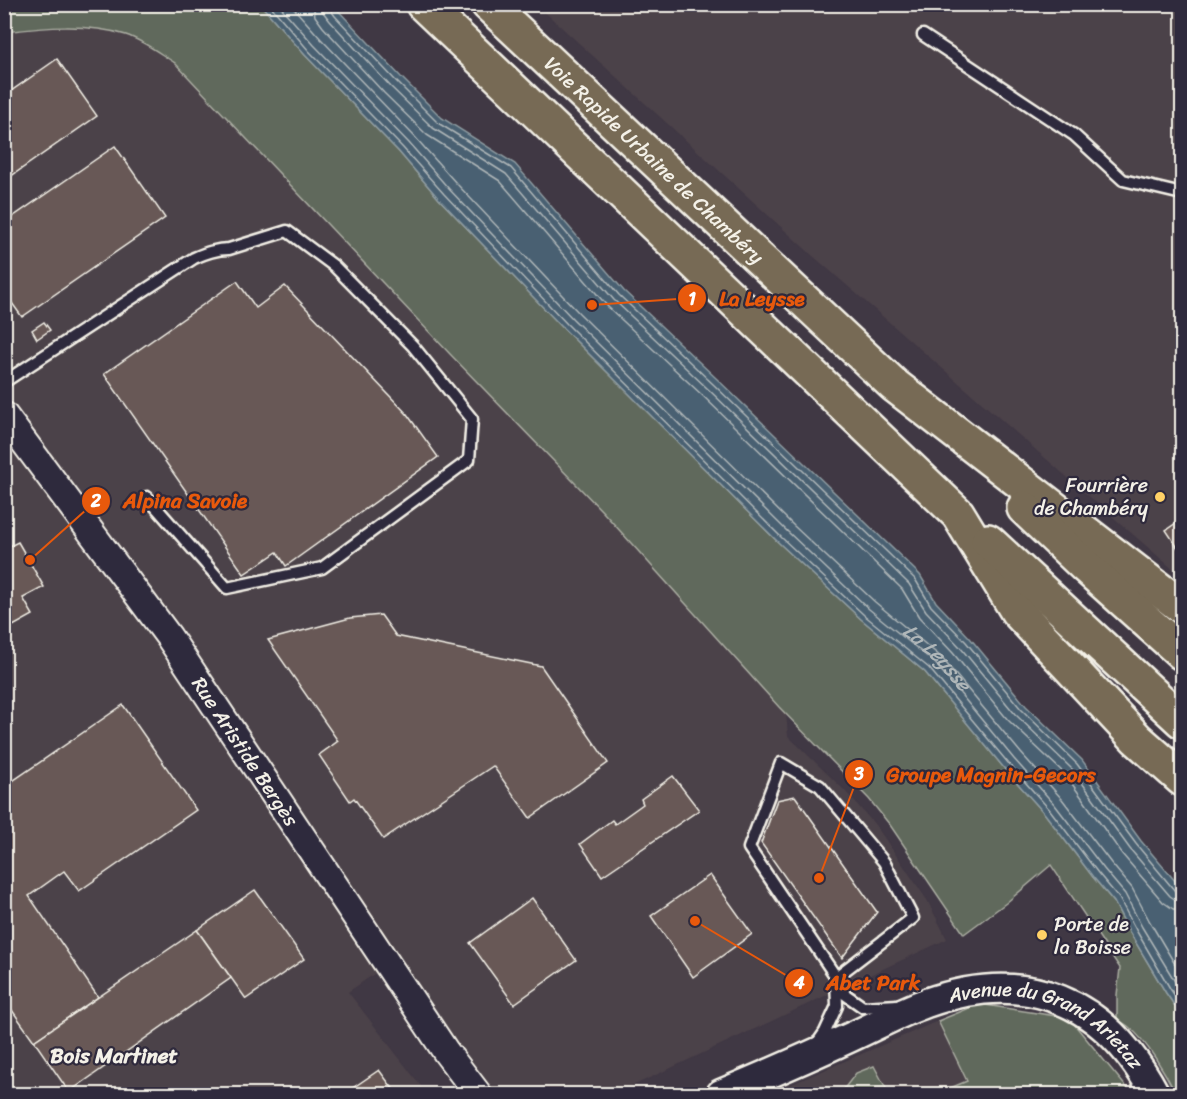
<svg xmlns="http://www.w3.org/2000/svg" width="1187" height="1099" font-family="Sriracha,sans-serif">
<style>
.built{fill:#4c4249}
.green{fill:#61695c;stroke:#aaada2;stroke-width:1.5}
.water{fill:#496172;stroke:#8d9ba1;stroke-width:1.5}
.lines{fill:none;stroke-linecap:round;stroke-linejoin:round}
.shore{stroke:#b0b7b9;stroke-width:1.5}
.building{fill:#675956;stroke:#f4f1e8;stroke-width:1.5}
.service-casing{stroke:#f4f1e8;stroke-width:15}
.tertiary-casing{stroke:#f4f1e8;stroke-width:30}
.secondary-casing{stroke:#f4f1e8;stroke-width:33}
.trunk-casing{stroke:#f4f1e8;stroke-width:38}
.service{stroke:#2f2a3d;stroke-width:10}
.tertiary{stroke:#2f2a3d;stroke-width:26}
.secondary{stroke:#2f2a3d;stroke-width:28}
.trunk{stroke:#776a54;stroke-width:33}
.poi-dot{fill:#ffd166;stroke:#2f2a3d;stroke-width:2}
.labels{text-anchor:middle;stroke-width:4.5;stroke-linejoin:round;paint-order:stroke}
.street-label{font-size:20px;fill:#f4f1e8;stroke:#2f2a3d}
.poi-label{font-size:20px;fill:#f4f1e8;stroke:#2f2a3d;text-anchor:end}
.water-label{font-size:21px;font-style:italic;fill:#b0b7b9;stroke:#2f2a3d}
.neighbourhood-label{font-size:21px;font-weight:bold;fill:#f4f1e8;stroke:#2f2a3d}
.leader{fill:none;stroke:#e8590c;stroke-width:2}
.callout-dot{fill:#e8590c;stroke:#2f2a3d;stroke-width:2}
.mark-label{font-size:18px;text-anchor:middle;font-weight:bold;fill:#fff}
.callout-label{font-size:21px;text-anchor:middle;font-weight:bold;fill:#e8590c;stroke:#2f2a3d;stroke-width:4.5;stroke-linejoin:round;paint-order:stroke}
</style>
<rect width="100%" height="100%" fill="#403844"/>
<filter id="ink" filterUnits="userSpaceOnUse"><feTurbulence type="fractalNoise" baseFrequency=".0167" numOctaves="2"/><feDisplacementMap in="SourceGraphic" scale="12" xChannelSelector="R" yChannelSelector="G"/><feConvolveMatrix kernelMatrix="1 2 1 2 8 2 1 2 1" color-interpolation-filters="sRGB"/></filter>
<g filter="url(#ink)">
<g class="built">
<polygon points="5,5 166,5 784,690 788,736 845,791 876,826 927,900 947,939 615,1094 490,1094 400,956 348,992 427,1094 5,1094"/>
<polygon points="537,5 1182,5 1182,577 812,255"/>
<polygon points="979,1004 1132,1094 769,1094 938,1021"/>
</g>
<g class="green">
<path d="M 4,5 L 261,5 L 305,55 L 399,152 L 439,199 L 563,328 L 778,542 L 861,619 L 925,672 L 1004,768 L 1045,814 L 1093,877 L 1114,902 L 1130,933 L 1166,993 L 1182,1016 L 1182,1094 L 1176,1094 C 1166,1074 1147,1041 1129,1027 C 1125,1024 1121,1022 1117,1019 L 1117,995 L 1120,968 L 1051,865 L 1006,903 L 964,934 L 890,825 L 869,799 L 779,707 L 603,512 L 450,354 L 175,63 C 159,53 144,41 126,35 C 86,23 45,27 5,32 Z"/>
<polygon points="979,1004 1069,1018 1132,1094 936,1094 967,1081 938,1021"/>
<polygon points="874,1066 889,1094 840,1094 856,1073"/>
</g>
<polygon class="water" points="261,5 333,5 401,77 442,118 515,164 624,291 717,379 920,575 936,602 970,638 1026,706 1082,760 1141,841 1176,882 1182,891 1182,1016 1166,993 1130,933 1114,902 1093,877 1045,814 1004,768 925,672 861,619 778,542 563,328 439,199 399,152 305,55"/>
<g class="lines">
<g class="shore">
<polyline points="269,4 309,51 403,148 444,194 567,324 782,538 864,615 929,668 1009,764 1050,810 1098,873 1119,898 1136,930 1171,990 1182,1006"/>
<polyline points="278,4 314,45 409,143 449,189 573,319 788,532 869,609 935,663 1014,759 1055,805 1104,869 1125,894 1142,927 1182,993"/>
<path id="s1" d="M 290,4 L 321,39 L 415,137 L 456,183 L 579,313 L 794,526 L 875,602 L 941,657 L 1021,753 L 1062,799 L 1111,863 L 1132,888 L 1150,922 L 1182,976"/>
<polyline points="313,4 315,16 323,27 384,93 427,135 500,181 608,307 702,395 902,589 919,617 953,653 1008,720 1065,774 1122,854 1163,902 1173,909 1182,910"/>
<polyline points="322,4 323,12 330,21 391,87 433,128 506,174 614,300 708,389 909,584 926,611 960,647 1015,714 1072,769 1130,849 1170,896 1176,900 1182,901"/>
<polyline points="329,4 330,9 335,16 396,81 438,123 511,168 619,295 713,384 915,579 931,606 966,642 1021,709 1077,764 1136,844 1175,891 1182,893"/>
</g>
</g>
<g class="building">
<polygon points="57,59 97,116 4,181 4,96"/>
<polygon points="115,146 165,218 22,317 4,292 4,223"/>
<polygon points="237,281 256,308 285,286 407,414 438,457 286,566 277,552 244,574 104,374"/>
<polygon points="44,322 50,330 37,339 32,330"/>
<polygon points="1182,519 1182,554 1166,530"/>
<polygon points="18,542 44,587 23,598 33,615 4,631 4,549"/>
<polygon points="381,615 396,636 541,666 608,763 530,818 493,766 383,839 354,798 350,801 319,755 338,741 268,640 350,618"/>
<polygon points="123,705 196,810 79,891 64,871 29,896 98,997 34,1041 4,999 4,787"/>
<polygon points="673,776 699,810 602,876 580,844 612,820 615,824 643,804 641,799"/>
<polygon points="795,796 877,912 842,958 761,843 777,800"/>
<polygon points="710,875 752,934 693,977 651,916"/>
<polygon points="255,890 304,959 246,999 197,930"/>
<polygon points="532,898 576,960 514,1004 470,943"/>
<polygon points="197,930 231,978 69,1092 34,1041"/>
<polygon points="379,1070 397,1094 344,1094"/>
</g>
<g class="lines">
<g class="service-casing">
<g id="service">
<polyline points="923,35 1074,135 1123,180 1182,194"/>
<path d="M 4,382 L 194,258 C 206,253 216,249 229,249 L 287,231 L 334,266 L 413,346 L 472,419 L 469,460 L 322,568 L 227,588 L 147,497"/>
<polyline points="836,988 863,1007 898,1005"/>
<polyline points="816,1045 825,1032 837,1006 836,977 749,848 781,763 820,786 884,862 913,918 836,977"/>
</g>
</g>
<g class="tertiary-casing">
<g id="tertiary">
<path id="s2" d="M 4,415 L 169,637 L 446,1052 L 478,1094"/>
</g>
</g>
<g class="secondary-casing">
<g id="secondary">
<path id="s3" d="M 721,1094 C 764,1076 808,1057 851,1037 C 875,1026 901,1012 926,1003 C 1028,967 1105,1000 1155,1094"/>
</g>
</g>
<g class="trunk-casing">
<g id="trunk">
<polyline points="423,4 958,514 1017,611 1137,739 1182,779"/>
<path id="s4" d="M 488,4 L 894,385 L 1182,607"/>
<polyline points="1024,508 1085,566 1182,653"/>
<polyline points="988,541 1182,721"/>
</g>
</g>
<use href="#service" class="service"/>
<use href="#tertiary" class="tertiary"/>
<use href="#secondary" class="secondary"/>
<use href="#trunk" class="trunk"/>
</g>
</g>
<g class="poi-dot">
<circle cx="1160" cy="497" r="6"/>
<circle cx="1042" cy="935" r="6"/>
</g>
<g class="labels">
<g class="street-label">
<text dy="7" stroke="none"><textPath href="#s4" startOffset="228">Voie Rapide Urbaine de Chambéry</textPath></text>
<text dy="7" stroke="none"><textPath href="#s2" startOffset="414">Rue Aristide Bergès</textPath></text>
<text dy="7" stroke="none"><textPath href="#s3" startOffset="357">Avenue du Grand Arietaz</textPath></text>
</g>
<g class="poi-label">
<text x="1148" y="492">Fourrière<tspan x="1148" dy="23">de Chambéry</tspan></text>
<text x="1054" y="931" text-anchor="start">Porte de<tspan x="1054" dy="23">la Boisse</tspan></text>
</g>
<g class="water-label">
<text dy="7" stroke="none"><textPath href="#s1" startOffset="920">La Leysse</textPath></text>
</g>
<g class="neighbourhood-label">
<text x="114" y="1063">Bois Martinet</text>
</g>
</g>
<path class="leader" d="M592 305L692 298M30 560L96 501M819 878L859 774M695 921L799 983"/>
<g class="callout-dot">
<circle cx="592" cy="305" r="6"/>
<circle cx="30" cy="560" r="6"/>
<circle cx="819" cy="878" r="6"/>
<circle cx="695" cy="921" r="6"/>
<circle cx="692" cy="298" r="15"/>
<circle cx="96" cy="501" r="15"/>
<circle cx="859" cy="774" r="15"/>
<circle cx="799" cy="983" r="15"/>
</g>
<g class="mark-label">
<text x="692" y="305">1</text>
<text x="96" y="507">2</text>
<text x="859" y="780">3</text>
<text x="799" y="989">4</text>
</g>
<g class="callout-label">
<text x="762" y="306">La Leysse</text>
<text x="185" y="508">Alpina Savoie</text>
<text x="991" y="782">Groupe Magnin-Gecors</text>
<text x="873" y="990">Abet Park</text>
</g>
<rect width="1187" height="1099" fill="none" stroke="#2f2a3d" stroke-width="24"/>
<rect x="12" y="12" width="1163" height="1075" fill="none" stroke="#f4f1e8" stroke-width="2" filter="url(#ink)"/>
</svg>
